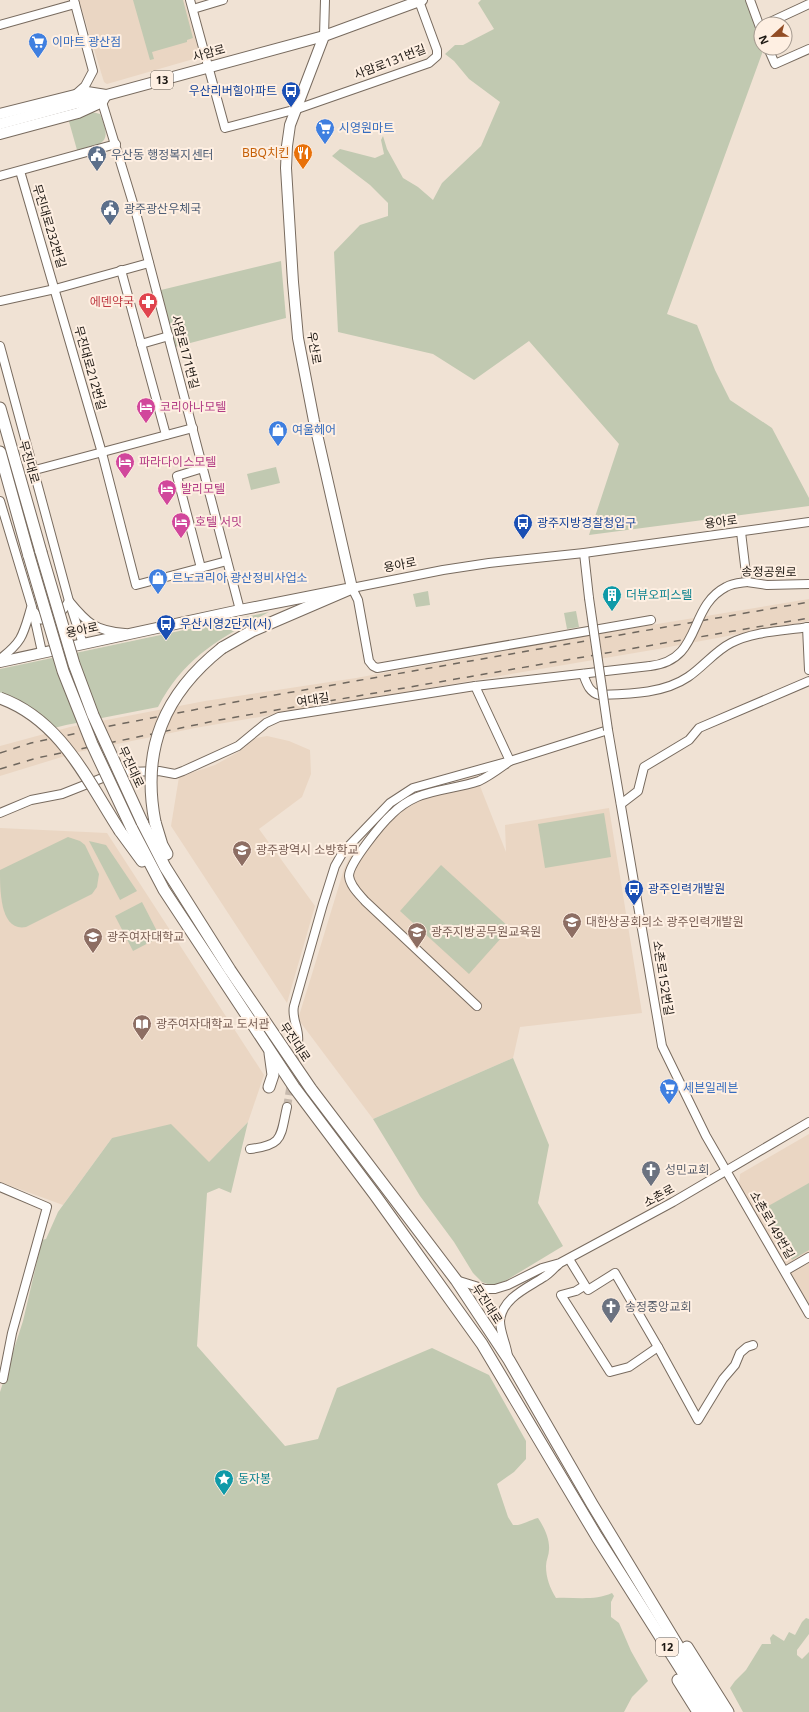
<svg xmlns="http://www.w3.org/2000/svg" width="809" height="1712" font-family="'Noto Sans','Noto Sans KR',sans-serif">
<style>
.built{fill:#ead6c3}
.green{fill:#c1c9b1}
.lines{fill:none;stroke-linecap:round;stroke-linejoin:round}
.minor-tunnel{stroke:#c6b9ad;stroke-width:8;stroke-dasharray:8 4;stroke-linecap:butt}
.minor-casing{stroke:#786b5f;stroke-width:10}
.major-casing{stroke:#786b5f;stroke-width:12}
.highway-casing{stroke:#786b5f;stroke-width:13}
.minor{stroke:#fff;stroke-width:8}
.major{stroke:#fff;stroke-width:10}
.highway{stroke:#fff;stroke-width:11}
.rail{stroke:#6f675e;stroke-width:1.5;stroke-dasharray:7 7;stroke-linecap:butt}
.minor-bridge-casing{stroke:#786b5f;stroke-width:10;stroke-linecap:butt}
.highway-bridge-casing{stroke:#786b5f;stroke-width:13;stroke-linecap:butt}
.minor-bridge{stroke:#fff;stroke-width:8}
.highway-bridge{stroke:#fff;stroke-width:11}
.labels{text-anchor:middle;stroke-width:4;stroke-linejoin:round;paint-order:stroke}
.shield{fill:#feefe2;stroke:#605850;stroke-width:1}
.shield-label{font-size:11px;font-weight:bold;fill:#1c1712}
.shop-label{font-size:12px;fill:#366cbe;stroke:#feefe2;text-anchor:start}
.street-label{font-size:12px;fill:#1c1712;stroke:#feefe2}
.transit-label{font-size:12px;fill:#164399;stroke:#feefe2;text-anchor:start}
.food-label{font-size:12px;fill:#c56008;stroke:#feefe2;text-anchor:end}
.service-label{font-size:12px;fill:#4e5e75;stroke:#feefe2;text-anchor:start}
.health-label{font-size:12px;fill:#be3a42;stroke:#feefe2;text-anchor:end}
.hotel-label{font-size:12px;fill:#b23c85;stroke:#feefe2;text-anchor:start}
.culture-label{font-size:12px;fill:#0d838f;stroke:#feefe2;text-anchor:start}
.education-label{font-size:12px;fill:#785e54;stroke:#feefe2;text-anchor:start}
.worship-label{font-size:12px;fill:#5b616d;stroke:#feefe2;text-anchor:start}
</style>
<rect width="100%" height="100%" fill="#f0e2d4"/>
<g class="built">
<polygon points="79,0 184,0 200,55 197,58 107,84 104,82"/>
<polygon points="809,599 809,621 658,649 195,728 78,752 0,776 0,746 70,727 205,701 356,678 584,636"/>
<polygon points="267,736 289,741 310,750 311,774 302,797 259,829 315,906 287,1003 171,826 179,777 215,765 240,751 256,738"/>
<polygon points="476,776 506,852 505,825 609,808 642,1013 520,1027 513,1058 373,1119 298,1019 312,974 344,869 350,857 376,826 388,813 439,787"/>
<polygon points="0,828 107,833 264,1075 248,1122 209,1162 112,1138 63,1205 0,1182"/>
<polygon points="809,1134 809,1304 739,1184 740,1174"/>
</g>
<g class="green">
<polygon points="133,0 183,0 193,38 187,40 187,42 152,52 154,59 150,60"/>
<polygon points="481,0 747,0 761,39 761,48 764,48 667,314 697,325 715,370 730,400 772,428 809,498 809,506 589,535 619,444 529,341 474,380 433,354 338,332 334,252 360,225 388,216 388,203 370,185 332,156 340,149 375,158 384,154 381,140 383,136 387,149 403,178 418,187 433,200 442,183 481,146 500,102 469,79 454,61 445,54 455,45 463,45 494,29 478,3"/>
<path d="M 92,112 L 100,114 C 113,144 103,144 77,150 L 68,118 Z"/>
<polygon points="281,261 286,318 175,347 161,290"/>
<polygon points="276,467 280,483 251,490 247,474"/>
<polygon points="428,591 430,605 416,607 413,594"/>
<polygon points="576,611 579,627 567,629 564,613"/>
<path d="M 269,612 C 221,638 185,656 158,707 L 66,725 L 50,729 L 0,697 L 0,669 Z"/>
<polygon points="604,813 611,857 545,868 538,824"/>
<path d="M 68,837 L 80,841 L 85,845 L 99,874 L 97,887 L 92,894 L 26,927 C 0,932 0,891 0,870 Z"/>
<polygon points="89,841 106,845 137,891 120,900"/>
<polygon points="441,865 510,928 469,974 400,911"/>
<polygon points="142,902 160,937 133,951 115,916"/>
<polygon points="513,1058 549,1145 538,1203 563,1246 500,1284 490,1285 482,1282 473,1273 454,1242 420,1196 373,1119"/>
<path d="M 248,1122 L 231,1193 L 219,1188 L 207,1193 L 197,1346 L 285,1446 L 318,1439 L 337,1388 L 432,1348 L 489,1375 L 526,1441 L 526,1459 L 514,1472 L 497,1484 L 508,1517 L 513,1525 C 522,1526 529,1520 538,1518 C 544,1527 550,1539 549,1550 C 549,1555 546,1560 546,1566 C 546,1578 550,1588 556,1598 C 575,1597 595,1601 612,1593 L 614,1596 L 611,1602 L 611,1617 L 619,1623 L 631,1651 L 648,1681 L 632,1697 L 624,1712 L 0,1712 L 0,1392 L 23,1321 L 42,1240 L 46,1239 L 58,1212 L 112,1138 L 171,1124 L 209,1162 Z"/>
<polygon points="809,1183 809,1250 792,1260 763,1209"/>
<polygon points="806,1618 809,1619 809,1634 797,1650 797,1655 802,1659 809,1652 809,1712 743,1712 730,1688 735,1681 746,1670 762,1644 771,1644 770,1638 773,1634 784,1641 789,1632 795,1635 802,1622"/>
</g>
<g class="lines">
<polyline class="minor-tunnel" points="287,1107 298,1042"/>
<g class="minor-casing">
<g id="minor">
<polyline points="74,0 93,71 85,86 76,94"/>
<polyline points="190,0 225,128 297,109 429,63 437,56 437,50 419,1"/>
<polyline points="750,0 761,30"/>
<polyline points="193,9 223,0"/>
<polyline points="766,24 809,4"/>
<polyline points="0,25 75,4"/>
<polyline points="324,36 325,0"/>
<polyline points="768,48 775,64 809,49"/>
<polyline points="102,102 136,213 240,610"/>
<polyline points="20,171 102,453 136,585 227,561"/>
<polyline points="0,176 116,144"/>
<polyline points="121,270 166,435"/>
<polyline points="0,301 55,289 149,263"/>
<polyline points="141,344 169,336"/>
<polyline points="0,346 69,601 83,644"/>
<polyline points="35,470 193,428"/>
<polyline points="0,501 32,607 42,652"/>
<polyline points="741,532 747,582 767,585 809,584"/>
<polyline points="584,553 589,598"/>
<polyline points="201,568 177,476 203,468"/>
<path d="M 35,613 L 38,619 C 53,622 62,613 69,601 C 87,623 95,631 125,633"/>
<polyline points="651,620 377,668 373,666 369,661 358,600 352,588 443,570 489,563 584,553 809,522"/>
<polyline points="807,627 809,670"/>
<path d="M 0,659 C 23,641 23,635 31,608"/>
<path d="M 583,674 C 587,684 589,692 599,695 C 628,694 663,694 688,677 C 703,667 715,651 731,643 C 754,631 784,631 809,627"/>
<path d="M 475,686 L 510,761 C 500,768 490,776 479,781 C 459,788 436,789 417,797 C 408,801 399,807 392,814 C 382,823 349,863 349,876 C 350,886 359,894 365,901 L 477,1006"/>
<polyline points="621,804 638,791 644,767 689,740 699,728 809,681"/>
<polyline points="0,813 31,800 62,794 110,775 128,772 159,771 175,774 183,771 238,746 266,723 279,717 475,686 650,666"/>
<path d="M 298,1042 C 300,1029 291,1019 294,1006 L 323,904 L 335,866 L 343,852 L 390,803 L 413,788 L 510,761 L 608,730 L 662,1046 L 706,1136 L 809,1314"/>
<path d="M 250,1149 C 284,1145 280,1137 287,1107"/>
<polyline points="0,1187 47,1207 12,1333 3,1379"/>
<polyline points="569,1259 588,1290 615,1273 658,1347 698,1420 723,1379 735,1365 740,1353 747,1347 753,1345"/>
<polyline points="785,1271 809,1257"/>
<polyline points="456,1280 485,1289 495,1289 508,1285 542,1268 560,1263 673,1202 809,1122"/>
<polyline points="584,1286 576,1291 561,1295 610,1372 629,1367 658,1347"/>
<path d="M 508,1357 C 507,1345 500,1333 500,1321 C 502,1298 527,1288 544,1277 C 549,1274 553,1269 558,1265"/>
</g>
</g>
<g class="major-casing">
<g id="major">
<polyline points="0,114 87,92 106,95 102,102 78,113 0,134"/>
<polyline points="0,124 324,36 422,0"/>
<polyline points="0,662 240,610 352,588 314,421 298,338 293,282 286,168 287,146 290,125 324,36"/>
</g>
</g>
<g class="highway-casing">
<g id="highway">
<polyline points="0,408 41,552"/>
<polyline points="0,452 29,556"/>
<polyline points="222,648 252,631 352,588"/>
<polyline points="142,822 165,867 230,970 311,1089 456,1280 509,1360 592,1504 718,1712"/>
<polyline points="155,822 162,845 167,854"/>
<polyline points="131,827 164,890 294,1087 375,1195 482,1344 597,1537 708,1712"/>
<polyline points="120,831 142,861"/>
<polyline points="269,1087 273,1075 270,1053"/>
<polyline points="687,1647 728,1712"/>
<polyline points="678,1680 698,1712"/>
</g>
</g>
<use href="#minor" class="minor"/>
<use href="#major" class="major"/>
<use href="#highway" class="highway"/>
<g class="rail">
<polyline points="0,753 31,743 115,725 235,702 809,602"/>
<polyline points="0,769 37,758 219,720 809,618"/>
</g>
<g class="minor-bridge-casing">
<g id="minor-bridge">
<polyline points="589,598 608,730"/>
<path d="M 650,666 C 703,660 687,607 726,587 C 733,583 740,583 747,582"/>
</g>
</g>
<g class="highway-bridge-casing">
<g id="highway-bridge">
<polyline points="41,552 74,664 93,715 142,822"/>
<polyline points="29,556 63,671 92,744 131,827"/>
<path d="M 0,698 C 61,720 87,780 120,831"/>
<path d="M 155,822 C 141,749 164,694 222,648"/>
</g>
</g>
<use href="#minor-bridge" class="minor-bridge"/>
<use href="#highway-bridge" class="highway-bridge"/>
</g>
<defs>
<g id="supermarket-pin" transform="scale(1)"><path d="M0 17L-7.5 6A9.5 9.5 0 1 1 7.5 6Z" fill="#3f7fe0" stroke="#feefe2"/><path d="M-6-5.5h2.5l.6 2H6L4.5 2H-2.5L-4.4-4H-6ZM-1.5 3.2a1.3 1.3 0 1 0 .1 0ZM3 3.2a1.3 1.3 0 1 0 .1 0Z" fill="#fff"/></g>
<g id="bus-pin" transform="scale(1)"><path d="M0 17L-7.5 6A9.5 9.5 0 1 1 7.5 6Z" fill="#1a4fb4" stroke="#feefe2"/><path d="M-5-6H5V4H4V6H2V4H-2V6H-4V4H-5ZM-3.5-4V0h7V-4ZM-3.5 1.2v1.5H-2V1.2ZM2 1.2v1.5H3.5V1.2Z" fill="#fff"/></g>
<g id="restaurant-pin" transform="scale(1)"><path d="M0 17L-7.5 6A9.5 9.5 0 1 1 7.5 6Z" fill="#e8710a" stroke="#feefe2"/><path d="M-5-6h1v4h1v-4h1v4h1v-4h1v5L-1.5 .5V6h-2V.5L-5-1ZM5-6V6H3V1.5H1.5Q1.5-4 5-6Z" fill="#fff"/></g>
<g id="civic-pin" transform="scale(1)"><path d="M0 17L-7.5 6A9.5 9.5 0 1 1 7.5 6Z" fill="#5c6f8a" stroke="#feefe2"/><path d="M-.6-6.5H3V-4.5H.6V-3L4-1V1h2V6H-6V1h2V-1L-.6-3ZM-1.2 2.5V6h2.4V2.5Z" fill="#fff"/></g>
<g id="pharmacy-pin" transform="scale(1)"><path d="M0 17L-7.5 6A9.5 9.5 0 1 1 7.5 6Z" fill="#e0444e" stroke="#feefe2"/><path d="M-2-6h4v4h4v4h-4v4h-4v-4h-4v-4h4Z" fill="#fff"/></g>
<g id="hotel-pin" transform="scale(1)"><path d="M0 17L-7.5 6A9.5 9.5 0 1 1 7.5 6Z" fill="#d1479c" stroke="#feefe2"/><path d="M-6-4.5h1.5V1H6V5H4.5V3h-9V5H-6ZM-4 0a1.8 1.8 0 1 1 3.6 0ZM.5 0V-2.5h3Q6-2.5 6 0Z" fill="#fff"/></g>
<g id="shop-pin" transform="scale(1)"><path d="M0 17L-7.5 6A9.5 9.5 0 1 1 7.5 6Z" fill="#3f7fe0" stroke="#feefe2"/><path d="M-5-2.5h2.3a2.7 3.5 0 0 1 5.4 0H5L5.5 6h-11ZM-1.5-2.5h3a1.5 2.3 0 0 0-3 0Z" fill="#fff"/></g>
<g id="building-pin" transform="scale(1)"><path d="M0 17L-7.5 6A9.5 9.5 0 1 1 7.5 6Z" fill="#0f9aa8" stroke="#feefe2"/><path d="M-4-6H4V6H1V3H-1V6H-4ZM-2.5-4.3h1.7v1.8h-1.7ZM.8-4.3h1.7v1.8H.8ZM-2.5-1h1.7V.8h-1.7ZM.8-1h1.7V.8H.8Z" fill="#fff"/></g>
<g id="school-pin" transform="scale(1)"><path d="M0 17L-7.5 6A9.5 9.5 0 1 1 7.5 6Z" fill="#8d6e63" stroke="#feefe2"/><path d="M0-5L7-2L0 1L-7-2ZM-4 1L0 2.5L4 1V4Q0 6-4 4Z" fill="#fff"/></g>
<g id="library-pin" transform="scale(1)"><path d="M0 17L-7.5 6A9.5 9.5 0 1 1 7.5 6Z" fill="#8d6e63" stroke="#feefe2"/><path d="M-6-4Q-3-5.5-.7-3.5V5Q-3 3-6 4ZM6-4Q3-5.5 .7-3.5V5Q3 3 6 4Z" fill="#fff"/></g>
<g id="church-pin" transform="scale(1)"><path d="M0 17L-7.5 6A9.5 9.5 0 1 1 7.5 6Z" fill="#6b7280" stroke="#feefe2"/><path d="M-1.2-6h2.4v3.5h3.3v2.4h-3.3V6h-2.4V-.1h-3.3v-2.4h3.3Z" fill="#fff"/></g>
<g id="sight-pin" transform="scale(1)"><path d="M0 17L-7.5 6A9.5 9.5 0 1 1 7.5 6Z" fill="#0f9aa8" stroke="#feefe2"/><path d="M0-6L1.8-2.2L6-1.7L2.9 1.2L3.7 5.4L0 3.3L-3.7 5.4L-2.9 1.2L-6-1.7L-1.8-2.2Z" fill="#fff"/></g>
</defs>
<g fill-rule="evenodd">
<use href="#supermarket-pin" x="38" y="42"/>
<use href="#bus-pin" x="291" y="91"/>
<use href="#supermarket-pin" x="325" y="128"/>
<use href="#restaurant-pin" x="303" y="153"/>
<use href="#civic-pin" x="97" y="155"/>
<use href="#civic-pin" x="110" y="209"/>
<use href="#pharmacy-pin" x="148" y="302"/>
<use href="#hotel-pin" x="146" y="407"/>
<use href="#shop-pin" x="278" y="430"/>
<use href="#hotel-pin" x="125" y="462"/>
<use href="#hotel-pin" x="167" y="489"/>
<use href="#hotel-pin" x="181" y="522"/>
<use href="#bus-pin" x="523" y="523"/>
<use href="#shop-pin" x="158" y="578"/>
<use href="#building-pin" x="612" y="595"/>
<use href="#bus-pin" x="166" y="624"/>
<use href="#school-pin" x="242" y="850"/>
<use href="#bus-pin" x="634" y="889"/>
<use href="#school-pin" x="572" y="922"/>
<use href="#school-pin" x="417" y="932"/>
<use href="#school-pin" x="93" y="937"/>
<use href="#library-pin" x="142" y="1024"/>
<use href="#supermarket-pin" x="669" y="1088"/>
<use href="#church-pin" x="651" y="1170"/>
<use href="#church-pin" x="611" y="1307"/>
<use href="#sight-pin" x="224" y="1479"/>
</g>
<g class="labels">
<g class="shield">
<rect x="151" y="71" width="22" height="18" rx="3"/>
<rect x="656" y="1638" width="22" height="18" rx="3"/>
</g>
<g class="shield-label">
<text x="162" y="84">13</text>
<text x="667" y="1651">12</text>
</g>
<g class="shop-label">
<text x="52" y="46">이마트 광산점</text>
<text x="339" y="132">시영원마트</text>
<text x="292" y="434">여울헤어</text>
<text x="172" y="582">르노코리아 광산정비사업소</text>
<text x="683" y="1092">세븐일레븐</text>
</g>
<g class="street-label">
<text transform="translate(209 53) rotate(-15)" y="4">사암로</text>
<text transform="translate(390 62) rotate(-21)" y="4">사암로131번길</text>
<text transform="translate(49 226) rotate(73)" y="4">무진대로232번길</text>
<text transform="translate(314 348) rotate(81)" y="4">우산로</text>
<text transform="translate(185 352) rotate(75)" y="4">사암로171번길</text>
<text transform="translate(90 368) rotate(74)" y="4">무진대로212번길</text>
<text transform="translate(29 462) rotate(74)" y="4">무진대로</text>
<text transform="translate(721 522) rotate(-7)" y="4">용아로</text>
<text transform="translate(400 565) rotate(-11)" y="4">용아로</text>
<text transform="translate(769 572) rotate(1)" y="4">송정공원로</text>
<text transform="translate(82 630) rotate(-12)" y="4">용아로</text>
<text transform="translate(313 700) rotate(-9)" y="4">여대길</text>
<text transform="translate(131 767) rotate(65)" y="4">무진대로</text>
<text transform="translate(663 978) rotate(81)" y="4">소촌로152번길</text>
<text transform="translate(295 1042) rotate(56)" y="4">무진대로</text>
<text transform="translate(659 1196) rotate(-29)" y="4">소촌로</text>
<text transform="translate(772 1225) rotate(60)" y="4">소촌로149번길</text>
<text transform="translate(487 1304) rotate(57)" y="4">무진대로</text>
</g>
<g class="transit-label">
<text x="277" y="95" text-anchor="end">우산리버힐아파트</text>
<text x="537" y="527">광주지방경찰청입구</text>
<text x="180" y="628">우산시영2단지(서)</text>
<text x="648" y="893">광주인력개발원</text>
</g>
<g class="food-label">
<text x="289" y="157">BBQ치킨</text>
</g>
<g class="service-label">
<text x="111" y="159">우산동 행정복지센터</text>
<text x="124" y="213">광주광산우체국</text>
</g>
<g class="health-label">
<text x="134" y="306">에덴약국</text>
</g>
<g class="hotel-label">
<text x="160" y="411">코리아나모텔</text>
<text x="139" y="466">파라다이스모텔</text>
<text x="181" y="493">발리모텔</text>
<text x="195" y="526">호텔 서밋</text>
</g>
<g class="culture-label">
<text x="626" y="599">더뷰오피스텔</text>
<text x="238" y="1483">동자봉</text>
</g>
<g class="education-label">
<text x="256" y="854">광주광역시 소방학교</text>
<text x="586" y="926">대한상공회의소 광주인력개발원</text>
<text x="431" y="936">광주지방공무원교육원</text>
<text x="107" y="941">광주여자대학교</text>
<text x="156" y="1028">광주여자대학교 도서관</text>
</g>
<g class="worship-label">
<text x="665" y="1174">성민교회</text>
<text x="625" y="1311">송정중앙교회</text>
</g>
</g>
<g transform="translate(773 36) rotate(248)"><circle r="19" fill="#feefe2" stroke="#a4998f"/>
<path d="M0-3L7 15L0 10L-7 15Z" fill="#924c24"/>
<text y="-6" font-size="11" font-weight="bold" text-anchor="middle" fill="#1c1712">N</text>
</g>
</svg>
